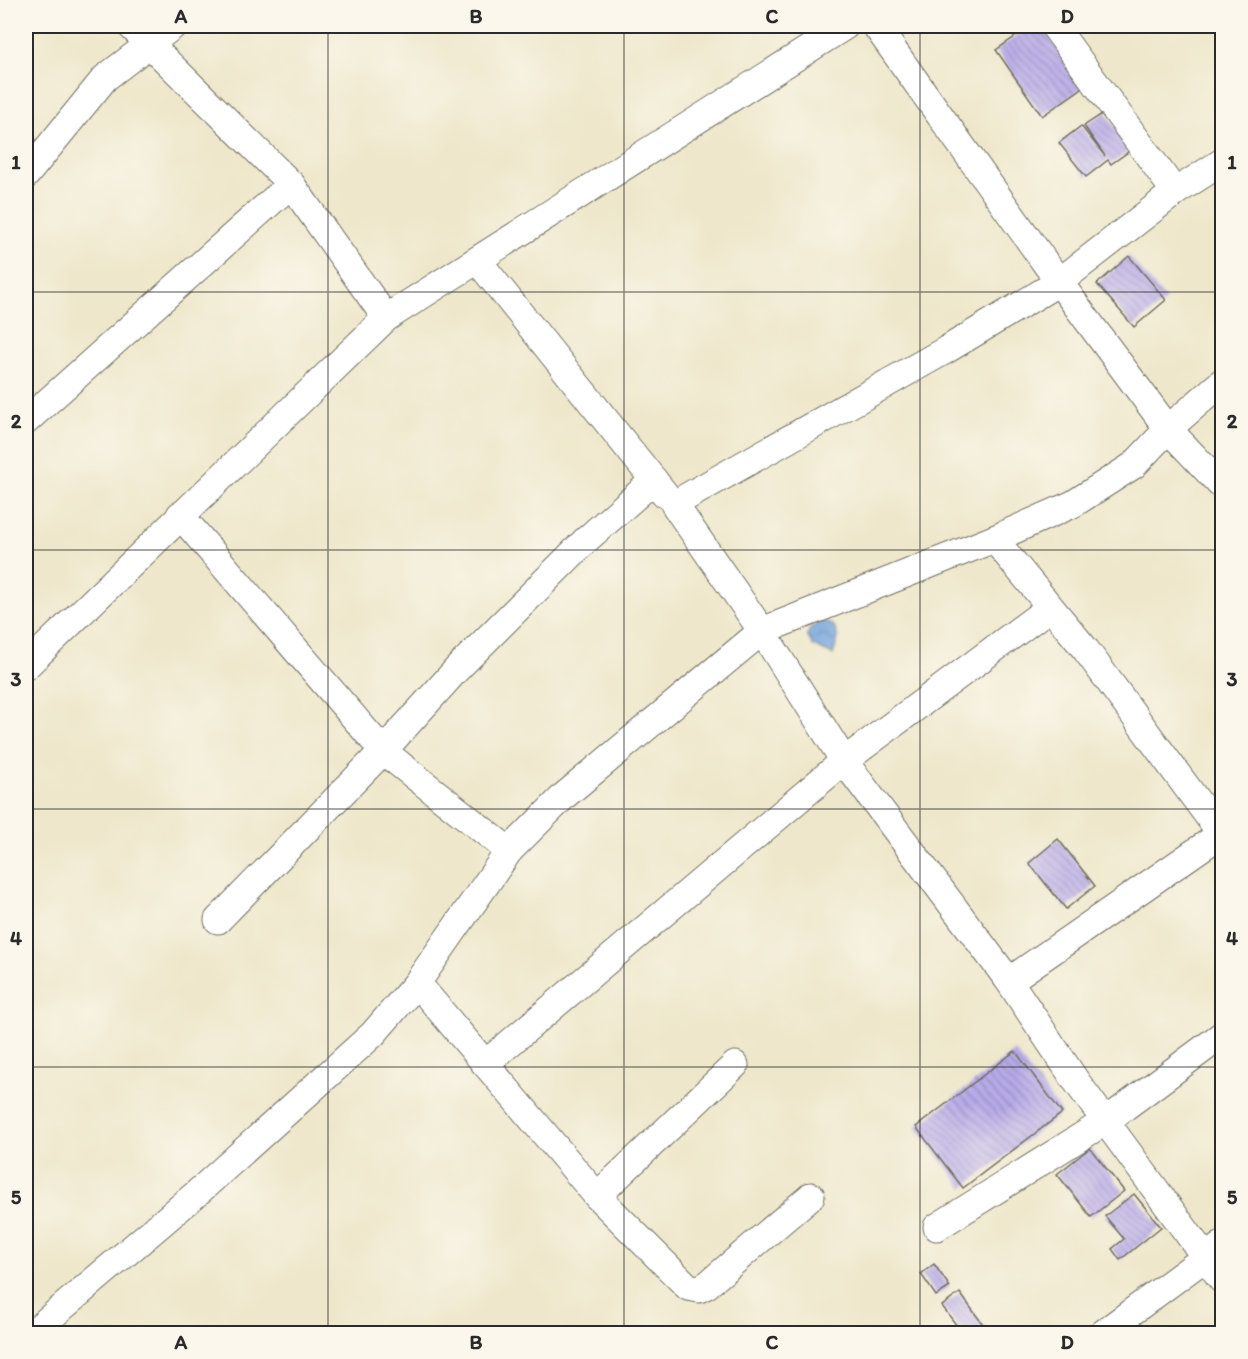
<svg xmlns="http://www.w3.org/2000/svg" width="1248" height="1359" font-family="Itim,sans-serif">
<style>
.water{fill:url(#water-waves);stroke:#4f6684;stroke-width:1.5}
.building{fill:url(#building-back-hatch)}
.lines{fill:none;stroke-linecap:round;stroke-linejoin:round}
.minor-casing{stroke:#6f6d63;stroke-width:29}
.minor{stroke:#fff;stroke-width:27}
.grid{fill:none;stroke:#2b2b2b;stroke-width:1.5;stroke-opacity:0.55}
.neatline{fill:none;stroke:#2b2b2b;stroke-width:2}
.grid-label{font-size:20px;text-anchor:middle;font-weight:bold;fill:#2b2b2b}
</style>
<defs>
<pattern id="water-waves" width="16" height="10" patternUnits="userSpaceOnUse" patternTransform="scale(1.5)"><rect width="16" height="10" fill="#73a2dc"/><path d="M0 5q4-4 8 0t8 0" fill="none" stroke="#5f84b3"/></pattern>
<pattern id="building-back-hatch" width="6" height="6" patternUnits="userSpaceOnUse" patternTransform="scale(1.5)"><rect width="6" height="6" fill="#b8abe9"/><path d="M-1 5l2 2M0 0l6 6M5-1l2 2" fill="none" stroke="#968bbd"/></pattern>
</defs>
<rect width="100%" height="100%" fill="#fbf7ec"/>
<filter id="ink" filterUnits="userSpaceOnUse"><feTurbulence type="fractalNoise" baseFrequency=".0167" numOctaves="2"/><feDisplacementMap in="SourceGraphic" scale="12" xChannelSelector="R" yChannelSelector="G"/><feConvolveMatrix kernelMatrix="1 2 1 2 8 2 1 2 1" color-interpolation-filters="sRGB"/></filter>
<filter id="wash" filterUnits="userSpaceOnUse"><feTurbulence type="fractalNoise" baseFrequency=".008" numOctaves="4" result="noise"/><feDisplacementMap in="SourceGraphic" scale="24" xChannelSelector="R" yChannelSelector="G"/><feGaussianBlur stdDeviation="1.35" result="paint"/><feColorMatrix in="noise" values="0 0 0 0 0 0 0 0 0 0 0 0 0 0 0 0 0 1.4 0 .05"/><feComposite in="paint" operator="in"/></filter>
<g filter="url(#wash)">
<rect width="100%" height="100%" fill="#eee7cb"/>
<polygon class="water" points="822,621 834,626 838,638 833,655 813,646 807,635 811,628"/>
<g id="blocks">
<g class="building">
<polygon points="1031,26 1042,26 1085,86 1042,116 996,50"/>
<polygon points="1105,112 1131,150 1111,164 1108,160 1086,177 1059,143 1081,126 1105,156 1084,126"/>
<polygon points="1129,256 1166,300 1134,327 1097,284"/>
<polygon points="1058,839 1095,886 1066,909 1029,863"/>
<polygon points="1015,1051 1062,1113 963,1188 916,1127"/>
<polygon points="1090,1148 1124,1191 1091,1217 1057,1174"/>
<polygon points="1134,1194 1161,1227 1120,1260 1112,1249 1124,1239 1105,1216"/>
<polygon points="934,1264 950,1287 936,1296 921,1274"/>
<polygon points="960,1293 990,1334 963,1334 942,1306"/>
</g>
</g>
</g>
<g filter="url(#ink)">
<use href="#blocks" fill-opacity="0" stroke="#6f6d63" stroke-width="1.5"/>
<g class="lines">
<g class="minor-casing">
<g id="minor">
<polyline points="131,26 291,184 386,318"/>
<polyline points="876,26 1059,282 1168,429 1222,486"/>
<polyline points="1054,26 1175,192"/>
<polyline points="26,175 105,78 173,26"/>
<polyline points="478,261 665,494"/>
<polyline points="26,421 291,184"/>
<polyline points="180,515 383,751 509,851"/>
<polyline points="994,539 1073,504 1134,465 1168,429 1222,382"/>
<polyline points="26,666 386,318 845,26"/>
<polyline points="1222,835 1086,650 994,539 762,631 844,761 1009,981 1076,1081 1222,1280"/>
<polyline points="218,920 383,751 457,669 586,540 654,480"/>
<polyline points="1009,981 1221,834"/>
<polyline points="417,983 597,1196 688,1287 699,1289 707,1285 811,1196"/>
<polyline points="485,1064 844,761 1049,608"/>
<polyline points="597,1196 735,1065"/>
<polyline points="937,1227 1106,1121 1222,1035"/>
<polyline points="31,1334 196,1194 373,1034 417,983 509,851 564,796 762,631 674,504 946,350 1059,282 1175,192 1222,162"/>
<polyline points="1102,1334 1222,1245"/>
</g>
</g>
<use href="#minor" class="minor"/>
</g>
</g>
<path class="grid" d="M 328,26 L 328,1334M 624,26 L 624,1334M 920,26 L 920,1334M 26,292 L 1222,292M 26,550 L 1222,550M 26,809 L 1222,809M 26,1067 L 1222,1067"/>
<rect width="1248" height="1359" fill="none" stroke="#fbf7ec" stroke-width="66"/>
<rect x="33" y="33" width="1182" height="1293" class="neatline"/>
<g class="grid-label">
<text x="181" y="23">A</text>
<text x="476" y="23">B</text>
<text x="772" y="23">C</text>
<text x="1067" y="23">D</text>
<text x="16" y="169">1</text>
<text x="1232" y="169">1</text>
<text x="16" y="428">2</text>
<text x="1232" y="428">2</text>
<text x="16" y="686">3</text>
<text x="1232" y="686">3</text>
<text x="16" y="945">4</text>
<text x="1232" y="945">4</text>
<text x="16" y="1204">5</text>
<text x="1232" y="1204">5</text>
<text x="181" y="1349">A</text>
<text x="476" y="1349">B</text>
<text x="772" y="1349">C</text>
<text x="1067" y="1349">D</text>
</g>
</svg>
